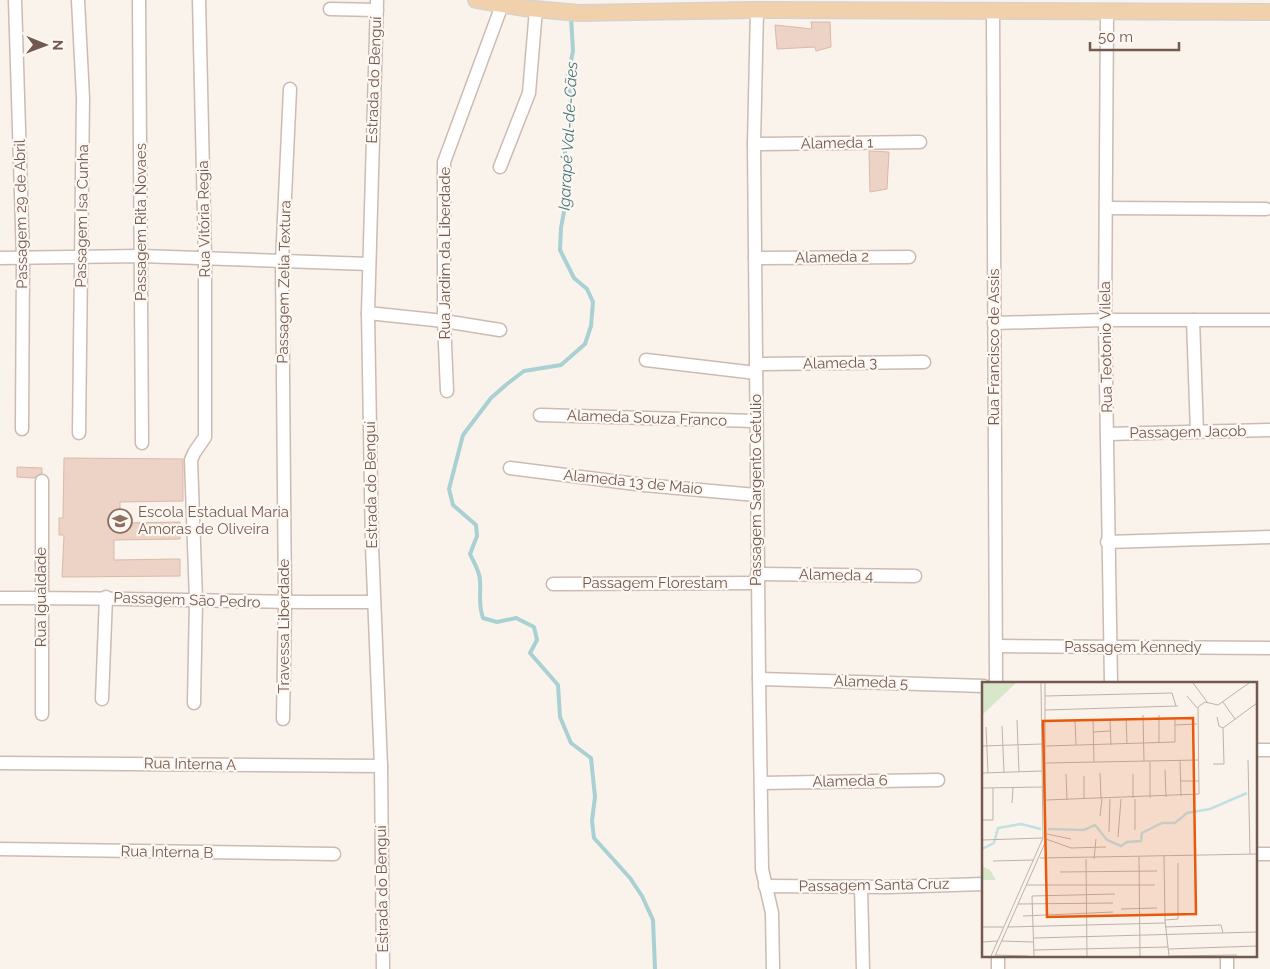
<svg xmlns="http://www.w3.org/2000/svg" width="1270" height="969" font-family="Raleway,sans-serif">
	<style>
		.lines { fill: none; stroke-linecap: round; stroke-linejoin: round }
		.stream { stroke: #a9d0d3; stroke-width: 4 }
		.building { fill: #edd2c6; stroke: #ddb8a8 }
		.minor-casing { stroke: #ccbbb2; stroke-width: 15 }
		.major-casing { stroke: #d8d1ce; stroke-width: 18 }
		.minor { stroke: #fff; stroke-width: 12 }
		.major { stroke: #f1d1ac; stroke-width: 15 }
		.labels { text-anchor: middle; dominant-baseline: central; stroke-width: 4.5; stroke-linejoin: round; paint-order: stroke }
		.street-label { font-size: 15px; fill: #735a51; stroke: #fdf7f1 }
		.education-label { font-size: 15px; fill: #785e54; stroke: #fdf7f1; text-anchor: start }
		.water-label { font-size: 16px; font-style: italic; fill: #49787c; stroke: #fdf7f1 }
		.inset-river { fill: none; stroke: #c1e0e2; stroke-width: 2.5 }
		.inset-road { fill: none; stroke: #c0b1a8; stroke-width: 1 }
		.view { fill: #e8590c; fill-opacity: 0.15; stroke: #e8590c; stroke-width: 2.5 }
		.inset-edge { fill: none; stroke: #735a51; stroke-width: 2.5 }
	</style>
	<rect width="100%" height="100%" fill="#faf3eb"/>
	<g class="lines">
		<path class="stream" d="M571,17l2,34 -5,24 4,44 -7,33 2,43 -6,33 -1,22 14,28 13,11 6,13 -2,24 -6,18 -24,21 -37,6 -17,13 -16,14 -28,37 -14,54 4,16 23,20 1,11 -7,18c4,9 10,17 10,27 1,13 -2,24 3,37l14,4 19,-4 18,9 3,13 -7,13 28,32 2,32 11,26 20,15 4,39 -3,24 2,17 36,40 12,18 11,24 2,49"/>
	</g>
	<g class="building">
		<polygon points="811,22 830,22 831,47 816,51 815,47 777,49 775,25 812,29"/>
		<polygon points="869,151 889,152 887,189 870,192"/>
		<polygon points="64,458 183,459 183,501 120,502 120,523 180,522 180,539 114,540 114,560 180,559 180,576 62,577 64,535 59,535 59,518 63,518"/>
		<polygon points="17,467 42,468 42,473 34,478 17,477"/>
	</g>
	<g class="lines">
		<g class="minor-casing">
			<g id="minor">
				<polyline points="15,0 23,258 22,429"/>
				<polyline points="78,0 83,98 79,433"/>
				<polyline points="139,0 142,443"/>
				<polyline points="377,0 368,313 372,546 381,766 383,969"/>
				<polyline points="330,9 377,10"/>
				<polyline points="757,10 754,144 759,679 762,869 772,913 773,969"/>
				<polyline points="993,12 996,683"/>
				<polyline points="1107,12 1105,320 1111,683"/>
				<polyline points="754,144 920,142"/>
				<polyline points="500,167 529,93 536,9"/>
				<polyline points="1106,208 1266,209"/>
				<polyline points="0,258 141,256 369,264"/>
				<polyline points="755,258 909,257"/>
				<polyline points="368,313 444,321 500,330"/>
				<polyline points="1193,320 1197,432"/>
				<polyline points="994,323 1105,320 1270,320"/>
				<polyline points="646,360 756,373"/>
				<polyline points="756,364 924,362"/>
				<polyline points="447,391 444,321 444,162 502,5"/>
				<polyline points="540,415 755,421"/>
				<polyline points="1107,434 1269,430"/>
				<polyline points="510,468 644,485 756,495"/>
				<polyline points="42,481 42,714"/>
				<polyline points="1107,542 1270,537"/>
				<polyline points="757,574 915,576"/>
				<polyline points="553,584 757,583"/>
				<path d="M0,598c125,-1 249,5 374,4"/>
				<polyline points="996,646 1270,648"/>
				<polyline points="759,679 984,686"/>
				<polyline points="102,699 106,597"/>
				<polyline points="194,703 196,600 191,460 194,453 205,437 205,258 199,0"/>
				<polyline points="283,719 285,603 282,262 290,89"/>
				<polyline points="1256,750 1270,750"/>
				<polyline points="0,763 381,766"/>
				<polyline points="762,783 938,780"/>
				<polyline points="0,849 334,854"/>
				<polyline points="1256,854 1270,854"/>
				<polyline points="765,886 888,887 984,884"/>
				<polyline points="861,887 863,969"/>
				<polyline points="998,955 998,969"/>
				<polyline points="1227,955 1227,969"/>
			</g>
		</g>
		<g class="major-casing">
			<polyline id="major" points="476,0 523,8 579,13 752,10 1270,12"/>
		</g>
		<use href="#minor" class="minor"/>
		<use href="#major" class="major"/>
	</g>
	<defs>
		<g id="school-ring" transform="scale(1.25)"><circle r="9.5" fill="#fdf7f1" stroke="#8d6e63" stroke-width="1.5"/><path d="M0-5L7-2L0 1L-7-2ZM-4 1L0 2.5L4 1V4Q0 6-4 4Z" fill="#8d6e63"/></g>
	</defs>
	<g fill-rule="evenodd">
		<use href="#school-ring" x="120" y="521"/>
	</g>
	<g class="labels">
		<g class="street-label">
			<text transform="translate(374 80) rotate(-88)">Estrada do Benguí</text>
			<text transform="translate(837 143) rotate(-1)">Alameda 1</text>
			<text transform="translate(21 214) rotate(-91)">Passagem 29 de Abril</text>
			<text transform="translate(82 216) rotate(-89)">Passagem Isa Cunha</text>
			<text transform="translate(204 219) rotate(-91)">Rua Vitória Regia</text>
			<text transform="translate(141 222) rotate(-90)">Passagem Rita Novaes</text>
			<text transform="translate(445 253) rotate(-90)">Rua Jardim da Liberdade</text>
			<text transform="translate(832 257) rotate(-1)">Alameda 2</text>
			<text transform="translate(284 282) rotate(-89)">Passagem Zelia Textura</text>
			<text transform="translate(994 347) rotate(-90)">Rua Francisco de Assis</text>
			<text transform="translate(1106 347) rotate(-91)">Rua Teotonio Vilela</text>
			<text transform="translate(840 363) rotate(-1)">Alameda 3</text>
			<text transform="translate(647 418) rotate(2)">Alameda Souza Franco</text>
			<text transform="translate(1188 432) rotate(-1)">Passagem Jacob</text>
			<text transform="translate(633 482) rotate(6)">Alameda 13 de Maio</text>
			<text transform="translate(371 485) rotate(-91)">Estrada do Benguí</text>
			<text transform="translate(756 490) rotate(-90)">Passagem Sargento Getúlio</text>
			<text transform="translate(836 575) rotate(1)">Alameda 4</text>
			<text x="655" y="583">Passagem Florestam</text>
			<text transform="translate(41 597) rotate(-90)">Rua Igualdade</text>
			<text transform="translate(187 600) rotate(2)">Passagem São Pedro</text>
			<text transform="translate(284 626) rotate(-90)">Travessa Liberdade</text>
			<text x="1133" y="647">Passagem Kennedy</text>
			<text transform="translate(871 682) rotate(2)">Alameda 5</text>
			<text transform="translate(190 764) rotate(1)">Rua Interna A</text>
			<text transform="translate(850 781) rotate(-1)">Alameda 6</text>
			<text transform="translate(167 852) rotate(1)">Rua Interna B</text>
			<text transform="translate(874 885) rotate(-1)">Passagem Santa Cruz</text>
			<text transform="translate(382 889) rotate(-91)">Estrada do Benguí</text>
		</g>
		<g class="education-label">
			<text x="138" y="512">Escola Estadual Maria<tspan x="138" dy="17">Amoras de Oliveira</tspan></text>
		</g>
		<g class="water-label">
			<text transform="translate(568 136) rotate(-87)">Igarapé Val-de-Cães</text>
		</g>
	</g>
	<g transform="translate(982 682)">
		<rect width="275" height="275" fill="#faf3eb"/>
		<path d="M0,1h34l-34,32zM0,184l8,4 6,10h-14z" fill="#d8e7ca"/>
		<path class="inset-river" d="M66,147l36,1 11,-5 12,15 14,6 6,-4 14,-1 1,-8 20,-10h13l12,-10 23,-4 37,-16M0,167l12,-6 4,-15 23,-4 20,5"/>
		<path class="inset-road" d="M211,1l15,20M63,14l127,-3 4,13M205,14l10,12M241,20l12,17M63,28l133,-4M161,33l1,46M177,33v28M144,36l1,26M111,37l1,43M35,38l2,52M128,38l1,25M93,39l1,24M193,43l22,-1M20,44l2,46M4,45l2,46M241,46l34,-25M111,50l17,-1M0,64l60,-2M64,64l129,-4v-24M198,78l1,36M266,78l2,94M64,81l152,-3M231,82h11l-1,-36 -4,-2 -2,-9M183,88l1,27M0,91l60,-2M118,91l1,26M84,92l1,26M151,92v24M102,94v23M199,99h18M0,106l61,-1M168,116v-36M153,117v31M64,118l153,-6 -1,-87 7,-5 13,3 31,-22M30,121l1,-15M118,134l2,-17M0,138h11v-32M127,150l1,-33M65,152l24,5M136,155l3,-38M64,157l25,9 35,-1M0,158l61,-2M182,174l1,64 4,36M157,175l1,99M58,176l217,-4M104,177l1,97M112,177l2,-20M11,179l41,-1M78,190l97,-1M44,203h129M36,222l95,-1M139,227l36,-1M41,234l90,-4M183,238l13,-1v-56M0,245h21M26,245l157,-4M183,245l56,-2 2,8M52,256l223,-6M20,259l31,1M0,260l16,-1M187,267l88,-3M52,268l134,-3M14,273l32,1M9,274l52,-118 -2,-155M13,274l50,-113v-160M52,274l-2,-60 83,-2M188,274l67,-1"/>
		<path class="view" d="M211,36l3,196 -149,3 -4,-196z"/>
		<rect width="275" height="275" class="inset-edge"/>
	</g>
	<g transform="translate(45 45) rotate(91)" stroke="#fdf7f1" stroke-width="4" paint-order="stroke">
	<path d="M0-4L9 19L0 12L-9 19Z" fill="#735a51"/>
	<text y="-8" font-size="14" font-weight="bold" text-anchor="middle" fill="#735a51">N</text>
	</g>
	<path d="M1090 42v8h89v-8" fill="none" stroke="#735a51" stroke-width="2.5"/>
	<text x="1098" y="42" font-size="15" fill="#735a51" stroke="#fdf7f1" stroke-width="4" paint-order="stroke">50 m</text>
</svg>
